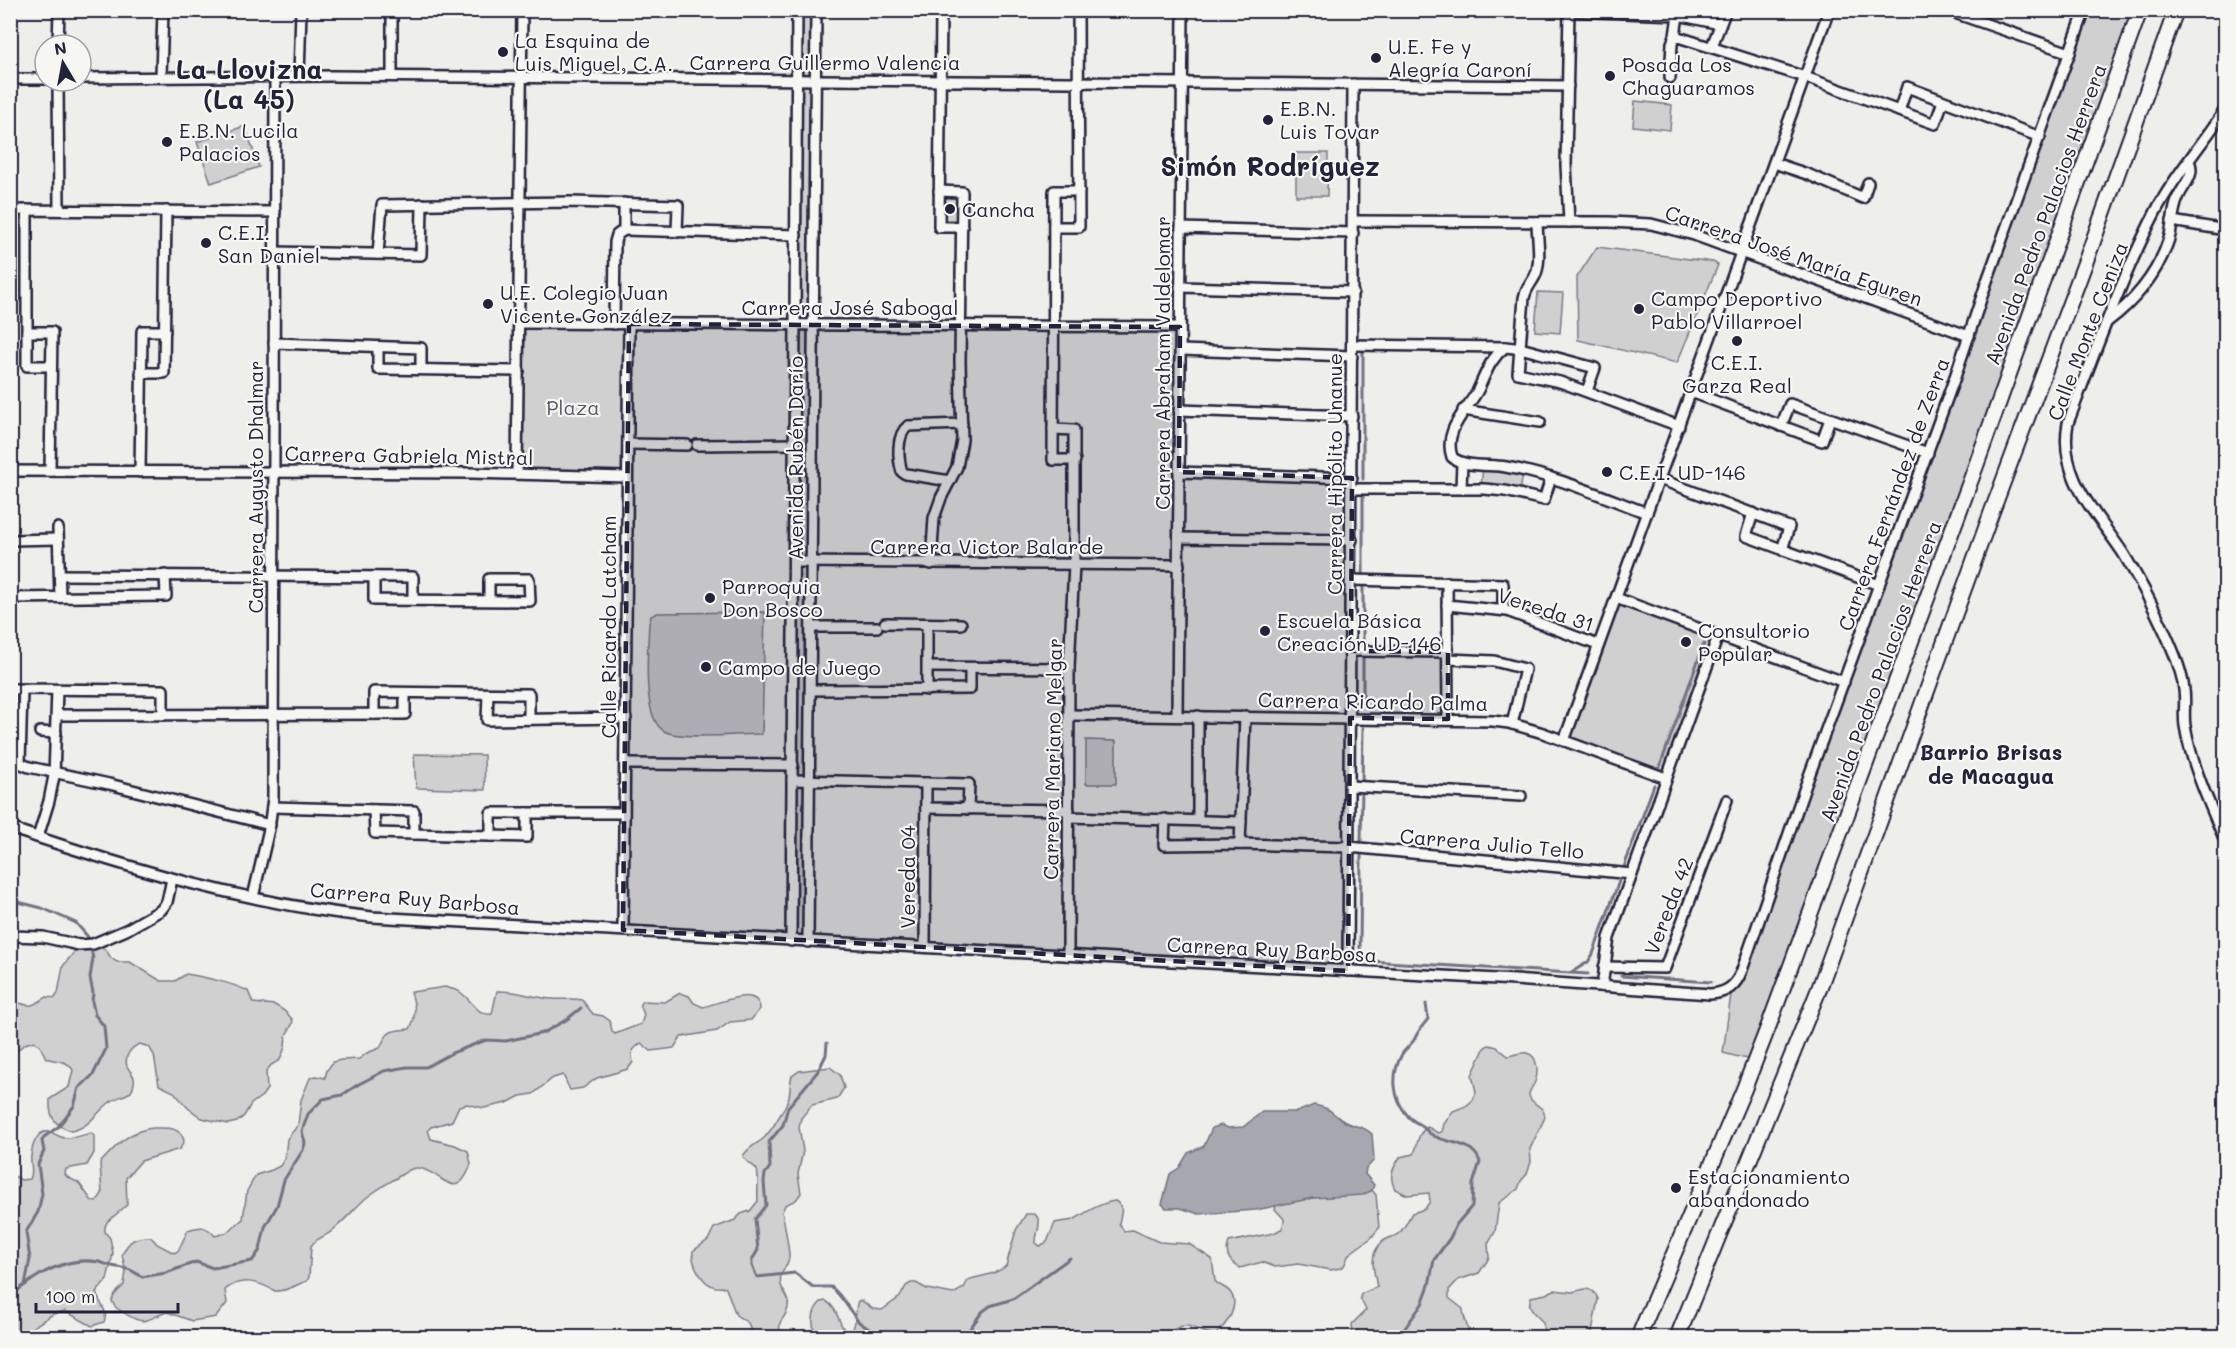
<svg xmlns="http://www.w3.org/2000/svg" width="2236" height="1348" font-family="Mali,sans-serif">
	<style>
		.green { fill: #d0d0d1; stroke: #797986; stroke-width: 1.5 }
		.water { fill: #a7a7af; stroke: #727281; stroke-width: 1.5 }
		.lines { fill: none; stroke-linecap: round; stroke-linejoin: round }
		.stream { stroke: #727281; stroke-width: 3 }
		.minor-casing { stroke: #22223b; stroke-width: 14 }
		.secondary-casing { stroke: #22223b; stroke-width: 18 }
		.minor { stroke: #f6f6f2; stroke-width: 9 }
		.secondary { stroke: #f6f6f2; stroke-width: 14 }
		.marked { fill: #22223b; fill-opacity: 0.2; stroke: #22223b; stroke-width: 4.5; stroke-dasharray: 12 8; stroke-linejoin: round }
		.poi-dot { fill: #22223b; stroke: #f6f6f2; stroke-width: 2 }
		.labels { text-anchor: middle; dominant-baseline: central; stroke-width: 4.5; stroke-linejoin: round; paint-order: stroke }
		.poi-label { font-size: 20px; fill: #22223b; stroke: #f6f6f2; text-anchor: start }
		.street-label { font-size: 20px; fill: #22223b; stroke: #f6f6f2 }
		.park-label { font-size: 20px; fill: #565668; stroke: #f6f6f2 }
		.neighbourhood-label { font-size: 21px; font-weight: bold; fill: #22223b; stroke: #f6f6f2 }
		.district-label { font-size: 26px; font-weight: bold; fill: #22223b; stroke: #f6f6f2 }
	</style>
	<rect width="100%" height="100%" fill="#eeeeeb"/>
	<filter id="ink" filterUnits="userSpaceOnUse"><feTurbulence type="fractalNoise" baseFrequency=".0167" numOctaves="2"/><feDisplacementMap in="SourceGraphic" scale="12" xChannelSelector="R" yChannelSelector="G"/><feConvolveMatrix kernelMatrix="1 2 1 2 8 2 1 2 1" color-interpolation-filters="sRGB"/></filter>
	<g filter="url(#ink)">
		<g class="green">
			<polygon points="816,10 808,942 791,941 797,11"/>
			<polygon points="2085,11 2140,11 1755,1061 1723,1053 1732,987"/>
			<polygon points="1635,101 1672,105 1670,130 1633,126"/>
			<polygon points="245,126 259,167 211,183 197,142"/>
			<polygon points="1296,153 1328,153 1327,196 1296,196"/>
			<polygon points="940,198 961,198 960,220 940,220"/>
			<rect x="11" y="210" width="16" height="81"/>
			<polygon points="1597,247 1713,262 1718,265 1677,363 1578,340 1577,277"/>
			<polygon points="1538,292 1563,293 1560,333 1535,331"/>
			<polygon points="519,323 629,324 627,477 517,474"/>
			<polygon points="1483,467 1523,473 1520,492 1481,486"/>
			<polygon points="1616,598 1718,636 1666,778 1564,741"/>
			<path d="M765,612l-3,122c-21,0 -83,6 -98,-3 -23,-13 -16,-84 -15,-108l2,-7 6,-3z"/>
			<polygon points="1086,740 1116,741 1116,784 1086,784"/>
			<polygon points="414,754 484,755 485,790 416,788"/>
			<path d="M96,946l10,4 5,8 6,4h13l31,19h14l11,-7c22,4 43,8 62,17l5,12 22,2 11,7 6,7 1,4 -7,12 -1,12 -5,13 -9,5 -5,7 1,17 -5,7 -11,8 -7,12 -7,6 -9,2 -26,-6 -14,-10 -14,-16 -15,-7 -5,-30 -5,-8 -9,-3c-9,3 -16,12 -13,22 2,5 6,7 7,12 1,6 -1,10 -3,14 -7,4 -16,6 -22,11 -14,11 -19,24 -38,28 -17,-6 -22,-14 -21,-32l19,-12 4,-17c-6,-11 -17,-8 -27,-12l-6,-12 -6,-5 -9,3 -14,11v-55c20,7 18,8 36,-3l8,1 3,-5 5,-27 12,-15z"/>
			<path d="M445,987c5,2 11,2 15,5 12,8 17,24 32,22l5,-23c20,-1 36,7 56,8 10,1 19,-1 29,1l11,14 10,2 7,5 2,10 3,3 26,-10 3,-9 -4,-11 2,-3 23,1 15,-9 9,3 5,7 9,4c14,-3 55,-23 57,2l-9,11 -21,2 -13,9 -36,6 -7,11 -23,3 -10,-8c-8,6 -11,9 -8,19l-5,7 -31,9 -14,10 -13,2 -7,-15 -10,3 -20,16 -13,2 -13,7 -23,5 -17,-4 -8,2 -7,15 -21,6 -3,3 3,9 24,6 13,6 3,13c-15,43 -30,6 -53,4 -7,-1 -12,4 -17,7 -11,7 -24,14 -35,23 -11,10 -21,22 -33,32 -7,7 -16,7 -22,16l-2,31 -2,4c-11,3 -19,11 -32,10 -16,-9 -34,-15 -50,-1l2,13 -11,14 -24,4 -25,-9c-19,6 -22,15 -41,2 -6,-4 -11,-5 -14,-13 2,-9 7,-10 12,-16l2,-14 -4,-16c6,-14 13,-19 29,-18l6,7 17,9 4,-2 10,-21c13,-4 18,-5 27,6l11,-3 17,-14 4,-28 9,-16 16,-5 8,-4 5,-8 2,-19 11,-14 3,-25 9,-22 6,-2 9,2 2,-8 6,-8 8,-2 18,-1 8,-6 13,-5c8,-19 11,-17 30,-19 7,-14 5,-24 1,-37z"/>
			<path d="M1489,1045l8,2 11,9c5,-1 14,-4 19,-3 12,3 11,21 8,29 -2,4 -6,9 -6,13 1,10 15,9 16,22l-15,32 1,13 -4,12 -6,7 -3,8 -19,14 -4,29 -7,12 1,13 -2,4 -8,12 -21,7 -9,10v8l14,11c0,10 7,18 5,28h-120l5,-5 -1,-8 14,-14 -6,-12 1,-4 16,-7c-3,-17 -9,-32 5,-45 5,-5 12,-4 17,-9 6,-5 9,-14 13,-20l13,-4 5,-8 -1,-8 -22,2 -12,-6c-7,-12 -2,-21 5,-32l14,-3c5,-12 2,-20 14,-27l10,6 4,-1 2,-8 9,-13 13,-5 7,-6 3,-8 -4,-17 13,-28z"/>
			<path d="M830,1067l10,8 4,13 -7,11 -25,6 -11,13 -2,9 4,24 -5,23 3,19 -5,7 -11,5 -3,7c1,3 8,42 7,46 -2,10 -11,15 -8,27 2,8 9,11 7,21 0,7 -5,11 -8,17 -1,4 0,10 0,14h-27l-5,-14 -12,-8 -10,-27c-3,-1 -6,-1 -10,-1 -13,-2 -25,-23 -23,-36l15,-11 6,-12 21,-8 6,-6 9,-3 8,-10c-1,-7 1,-26 -1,-31 -4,-6 -11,-7 -14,-14 6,-10 15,-12 22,-19 7,-7 19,-28 23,-37 3,-6 1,-17 4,-24l7,-5z"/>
			<path d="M153,1128c13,0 28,-2 31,13l-4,8 -39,12 -15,17 1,27 -20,17 -2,5v5l5,6 3,15 -6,27 -11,13c3,10 13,18 8,29l-12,4 -27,-15 -12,3 -35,23h-7v-163l10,6 9,-1c4,-7 0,-15 1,-23 1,-10 6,-27 18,-24 7,1 11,7 18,6 8,0 16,-3 24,-5l3,3v17l-7,12 -21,4 -1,5 2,3 12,6 13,18 4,1 6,-8 -2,-31c17,-18 28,-32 53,-35z"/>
			<path d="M1372,1190l4,5 3,33 -8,10 -22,16 -5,12 -4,2 -9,2 -33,-6 -23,3 -13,-5 -22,6c-11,-6 -16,-14 -11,-26l45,-9 9,-5 1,-9 -9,-10 1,-4 37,-7 55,-6z"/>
			<path d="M1115,1201c11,6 5,13 4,23l5,7 9,-1 26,12 30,2 23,15 3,22c4,5 11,6 15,11 11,14 -4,33 -14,42 -18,1 -26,-16 -44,-3v7h-353c-9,-11 -8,-27 2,-36l5,-1c13,8 11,21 20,31h5c7,-8 3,-22 7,-31h4l11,8 9,1 18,-13 6,-11 5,-3h5l11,6 26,5 11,-6 4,-8c12,-5 27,-4 38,-14l10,-36 10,-16h9c9,10 0,18 1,29l4,3 7,-4 8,-19c6,-2 14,-1 20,-4 12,-7 25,-16 40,-18z"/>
			<path d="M1585,1289c6,0 11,4 13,10l-7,38h-47l-1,-15c-7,-7 -17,-13 -12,-25l15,-3 8,-4 18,2z"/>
		</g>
		<path class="water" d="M1314,1105c20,4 16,8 31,17 11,6 16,2 27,12l2,26 -8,9 -1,5 9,11 -2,5 -9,5 -50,3 -57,12 -57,4 -19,-6h-14l-4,-4 8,-30 9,-6 9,-15 16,-7 8,-18 9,-3 7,3 15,-1 19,-15h35z"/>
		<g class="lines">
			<g class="stream">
				<polyline points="1363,479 1363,351"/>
				<polyline points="1363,495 1363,574"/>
				<polyline points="1363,587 1363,706"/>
				<polyline points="1659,769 1704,644"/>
				<polyline points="1361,844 1363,728"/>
				<polyline points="1361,856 1360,948 1364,959 1369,961 1588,974"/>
				<polyline points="1624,867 1654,785"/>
				<polyline points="10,900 42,908 76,923 88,937 93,958 90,978 93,993 92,1001 95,1015 104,1026 106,1049 93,1075 79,1088 74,1106 58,1127 44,1137 42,1141 44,1151 38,1164 42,1194 38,1212 26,1232 30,1259 25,1285 10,1296"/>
				<polyline points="1572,972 1588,962 1593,954 1619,881"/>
				<polyline points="1621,976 1711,982"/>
				<path d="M827,1043l-1,12 -8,16 -30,36 -5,18 -14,17 1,25 -5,7 -1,8 2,23 -11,14 3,31 -6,10v6l5,11 38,-4 18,14h18c13,10 18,24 28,35 7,6 15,8 20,16"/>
				<path d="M25,1285c21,-16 46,-28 74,-23 4,1 8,3 13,4 15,3 15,1 30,11l24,-4 30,-11 17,6 39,-7 8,-11 5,-23 12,-21 7,-26 19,-30 2,-7 -3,-12 6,-17 15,-15 19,-4 17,-11 25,-13 23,-4h19l26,-14 34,-13 20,1 37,-8 23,-13 15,-12"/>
				<polyline points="960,1338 966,1334 982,1312 990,1306 1013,1299 1070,1258"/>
				<path d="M1398,1338l24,-34 7,-19 5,-25 16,-22 6,-13 16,-19 1,-22 7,-22c-7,-21 -31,-18 -46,-26 -5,-2 -7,-6 -11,-9 -5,-4 -11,-6 -15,-11 -15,-16 -17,-41 -7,-60 3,-7 11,-11 14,-18 4,-8 7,-12 13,-19l-2,-15"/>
			</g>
			<g class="minor-casing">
				<g id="minor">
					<polyline points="941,10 939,227 962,227"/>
					<polyline points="1946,10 2070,53"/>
					<polyline points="1569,11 1678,15 1720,24"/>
					<polyline points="1675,36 1805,77 1935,124 1943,101"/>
					<polyline points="58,45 59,10"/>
					<polyline points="1712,46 1726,10"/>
					<polyline points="161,76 163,10"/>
					<polyline points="299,76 301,10"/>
					<polyline points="392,76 392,10"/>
					<polyline points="81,78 333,76 1568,86"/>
					<polyline points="1670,78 1672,43 1675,36 1678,15"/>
					<polyline points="10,79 45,79"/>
					<polyline points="58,81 59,210"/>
					<path d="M2226,108c-22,35 -51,66 -70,103 -35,68 -61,141 -88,212 -10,54 28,89 55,130 15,24 29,51 41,77 8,18 18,40 20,60 2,12 -1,24 1,36 7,41 25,79 41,117"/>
					<polyline points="1899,111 1907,87 2040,137"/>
					<polyline points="1774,163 1807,174 1863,198 1868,183"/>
					<polyline points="10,210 275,212"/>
					<polyline points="27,210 27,366 51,366"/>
					<polyline points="1353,221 1609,222 1651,224 1694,235 1969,336"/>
					<polyline points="2172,221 2226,230"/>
					<path d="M1537,222c0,15 5,39 -2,54 -4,8 -9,12 -11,22l-6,75 42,9 119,44"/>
					<polyline points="1569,222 1566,165 1569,10"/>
					<polyline points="1054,227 1079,227 1078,10"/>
					<polyline points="1181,228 1353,233"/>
					<polyline points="624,230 796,235"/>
					<polyline points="624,230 624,203"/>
					<polyline points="274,252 421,255 422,204"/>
					<polyline points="378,254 382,205 571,202 678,205 677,232"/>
					<polyline points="1180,287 1353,292"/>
					<path d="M2107,322c28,-21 51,-49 62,-83 4,-14 3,-28 9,-41 5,-13 18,-22 11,-37"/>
					<polyline points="519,323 1180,327"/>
					<polyline points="614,324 615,242 617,235 624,230"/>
					<polyline points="27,332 52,332 50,471"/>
					<polyline points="274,343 421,348 421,369"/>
					<polyline points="1352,345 1505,347 1524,349 1595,368 1587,391"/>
					<polyline points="378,347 378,369 519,371"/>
					<path d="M1505,347c-15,12 -19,26 -27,43 -12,22 -35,40 -26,67 12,11 38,7 54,10 48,8 95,29 141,46"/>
					<polyline points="1180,350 1352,356"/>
					<polyline points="141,373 164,373 166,211"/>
					<polyline points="1691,392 1822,441 1830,419"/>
					<polyline points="1179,410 1352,416"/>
					<polyline points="1463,410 1540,422"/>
					<polyline points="1781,426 1790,404 1928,453"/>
					<polyline points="1053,429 1074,430 1074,564 1069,668 1068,955"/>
					<polyline points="628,444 687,445"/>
					<polyline points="697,445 795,444"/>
					<polyline points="1075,460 1053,460 1054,191 1079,191"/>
					<polyline points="10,471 470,473 627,477"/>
					<polyline points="140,472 142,331 165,331"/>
					<polyline points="1179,472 1352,478"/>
					<polyline points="517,474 522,10"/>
					<polyline points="1659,479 1789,527 1782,550"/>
					<path d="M950,481l-44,-7 -4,-2c-4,-13 -6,-37 6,-46l54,-2"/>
					<polyline points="1461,488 1462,463"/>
					<polyline points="1352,489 1484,489 1505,491 1544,500 1551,478"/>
					<polyline points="1753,513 1746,536 1879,585"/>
					<polyline points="58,528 60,597"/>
					<polyline points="1179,538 1352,540"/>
					<polyline points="10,540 58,539"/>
					<polyline points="794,562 1179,565"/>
					<polyline points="931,564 934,518 941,498 957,467 962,440 960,362 962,192 939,191"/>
					<polyline points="60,575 413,577 413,600"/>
					<polyline points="374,577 374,600 530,601 529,579 489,579 489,601"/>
					<polyline points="1352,580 1503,584 1503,610"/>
					<polyline points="1447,582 1448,719"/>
					<polyline points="10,598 166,596 165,575"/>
					<polyline points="1616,598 1844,682"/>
					<polyline points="1447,605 1507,611 1598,645"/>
					<polyline points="885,623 961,624"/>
					<polyline points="812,627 877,627"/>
					<polyline points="1351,651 1448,652"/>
					<polyline points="1448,659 1494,661 1525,669 1512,724"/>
					<polyline points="928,667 1069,668"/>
					<polyline points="10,689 163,690 163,715"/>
					<polyline points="811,690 970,689 970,668"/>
					<polyline points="927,690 927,624"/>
					<polyline points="488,694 487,720 626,718"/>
					<polyline points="374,714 374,692 529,694 529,719"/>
					<polyline points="57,715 405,714 405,693"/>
					<polyline points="1069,715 1493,721 1509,723 1543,733 1666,778"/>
					<polyline points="1177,715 1183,10"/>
					<polyline points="1198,716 1198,820"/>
					<polyline points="40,732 56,733"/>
					<polyline points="1564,741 1829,10"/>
					<polyline points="10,759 29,767 109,784 270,825"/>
					<polyline points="20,763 22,690"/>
					<polyline points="625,764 793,765"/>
					<polyline points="792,780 969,784 968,809"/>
					<polyline points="1350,786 1521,796"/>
					<polyline points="272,807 414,811 414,834"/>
					<polyline points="926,808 1069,810"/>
					<polyline points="374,810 375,833 527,837 527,813"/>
					<polyline points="1069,817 1241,822"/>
					<polyline points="1165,819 1164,845 1240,844 1349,847 1632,874"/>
					<path d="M10,828c118,40 238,76 362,89l1143,63 195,14c17,-1 26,-8 32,-24l63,-183 150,-410 32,-96 98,-271"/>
					<polyline points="491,836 491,813 624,813"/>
					<polyline points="38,837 49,801 54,776 57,690"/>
					<polyline points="1240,844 1245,716"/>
					<polyline points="253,897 269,829 273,798 275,76"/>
					<polyline points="623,930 629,324"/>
					<polyline points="10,936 43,937 79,945 93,944 126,930 161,910 167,902 172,879"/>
					<polyline points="791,941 797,10"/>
					<polyline points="808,942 816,10"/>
					<polyline points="925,947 926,783"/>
					<polyline points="1604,967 1665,968 1727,800"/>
					<polyline points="1348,971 1353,84"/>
					<polyline points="1602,986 1609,938 1718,636"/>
				</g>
			</g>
			<g class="secondary-casing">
				<g id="secondary">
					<polyline points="1638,1338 1744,1089 1769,1025 1973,474 2140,10"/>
					<polyline points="1677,1338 1819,989 1991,514 2091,247 2176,10"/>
				</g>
			</g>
			<use href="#minor" class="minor"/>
			<use href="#secondary" class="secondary"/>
		</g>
	</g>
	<path class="marked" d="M629,324l551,3 -1,145 173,6 -1,173 97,1v67l-98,-1 -2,253 -725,-41z"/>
	<g class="poi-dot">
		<circle cx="503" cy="52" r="6"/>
		<circle cx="1376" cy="58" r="6"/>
		<circle cx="1610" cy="76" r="6"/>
		<circle cx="1268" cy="120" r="6"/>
		<circle cx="167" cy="142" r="6"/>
		<circle cx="950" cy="209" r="6"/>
		<circle cx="206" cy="243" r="6"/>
		<circle cx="488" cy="304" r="6"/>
		<circle cx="1639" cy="309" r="6"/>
		<circle cx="1737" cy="341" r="6"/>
		<circle cx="1607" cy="472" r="6"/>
		<circle cx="710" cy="598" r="6"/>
		<circle cx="1265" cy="631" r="6"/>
		<circle cx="1686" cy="642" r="6"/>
		<circle cx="706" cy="667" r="6"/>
		<circle cx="1676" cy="1188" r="6"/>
	</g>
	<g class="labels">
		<g class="poi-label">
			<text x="515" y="40">La Esquina de<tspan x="515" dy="23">Luis Miguel, C.A.</tspan></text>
			<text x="1388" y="46">U.E. Fe y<tspan x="1388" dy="23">Alegría Caroní</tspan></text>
			<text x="1622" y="64">Posada Los<tspan x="1622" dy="23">Chaguaramos</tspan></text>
			<text x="1280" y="108">E.B.N.<tspan x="1280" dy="23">Luis Tovar</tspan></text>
			<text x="179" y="130">E.B.N. Lucila<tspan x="179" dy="23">Palacios</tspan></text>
			<text x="962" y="209">Cancha</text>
			<text x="218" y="232">C.E.I.<tspan x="218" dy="23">San Daniel</tspan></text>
			<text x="500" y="292">U.E. Colegio Juan<tspan x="500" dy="23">Vicente González</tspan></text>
			<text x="1651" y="298">Campo Deportivo<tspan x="1651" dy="23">Pablo Villarroel</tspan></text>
			<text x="1737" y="362" text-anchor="middle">C.E.I.<tspan x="1737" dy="23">Garza Real</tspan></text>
			<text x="1619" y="472">C.E.I. UD-146</text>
			<text x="722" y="586">Parroquia<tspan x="722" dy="23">Don Bosco</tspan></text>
			<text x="1277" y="620">Escuela Básica<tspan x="1277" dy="23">Creación UD-146</tspan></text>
			<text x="1698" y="630">Consultorio<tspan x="1698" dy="23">Popular</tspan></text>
			<text x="718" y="667">Campo de Juego</text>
			<text x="1688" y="1176">Estacionamiento<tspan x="1688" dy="23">abandonado</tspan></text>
		</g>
		<g class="street-label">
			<text x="825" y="62">Carrera Guillermo Valencia</text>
			<text transform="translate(2045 214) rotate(-70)">Avenida Pedro Palacios Herrera</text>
			<text transform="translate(1794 255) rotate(19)">Carrera José María Eguren</text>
			<text x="850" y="307">Carrera José Sabogal</text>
			<text transform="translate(2087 331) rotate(-69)">Calle Monte Ceniza</text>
			<text transform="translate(1162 363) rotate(-90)">Carrera Abraham Valdelomar</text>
			<text transform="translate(409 455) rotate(1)">Carrera Gabriela Mistral</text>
			<text transform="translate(795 458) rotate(-90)">Avenida Rubén Darío</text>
			<text transform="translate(1334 474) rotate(-90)">Carrera Hipólito Unanue</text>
			<text transform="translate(255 487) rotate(-90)">Carrera Augusto Dhalmar</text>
			<text transform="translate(1893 494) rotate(-70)">Carrera Fernández de Zerra</text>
			<text x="987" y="546">Carrera Victor Balarde</text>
			<text transform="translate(1546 609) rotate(18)">Vereda 31</text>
			<text transform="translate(608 627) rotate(-90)">Calle Ricardo Latcham</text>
			<text transform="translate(1880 671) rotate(-70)">Avenida Pedro Palacios Herrera</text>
			<text transform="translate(1373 701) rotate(1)">Carrera Ricardo Palma</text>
			<text transform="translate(1052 759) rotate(-89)">Carrera Mariano Melgar</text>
			<text transform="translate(1492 843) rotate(5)">Carrera Julio Tello</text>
			<text transform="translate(907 877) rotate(-90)">Vereda 04</text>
			<text transform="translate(415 898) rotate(5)">Carrera Ruy Barbosa</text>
			<text transform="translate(1668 906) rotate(-69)">Vereda 42</text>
			<text transform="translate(1272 949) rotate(3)">Carrera Ruy Barbosa</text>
		</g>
		<g class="park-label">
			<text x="573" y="407">Plaza</text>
		</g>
		<g class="neighbourhood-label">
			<text x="1991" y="751">Barrio Brisas<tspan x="1991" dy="24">de Macagua</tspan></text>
		</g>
		<g class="district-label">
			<text x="249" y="69">La Llovizna<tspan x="249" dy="30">(La 45)</tspan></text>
			<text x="1270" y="166">Simón Rodríguez</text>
		</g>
	</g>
	<rect width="2236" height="1348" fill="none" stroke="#f6f6f2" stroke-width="36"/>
	<rect x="18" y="18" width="2200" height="1312" fill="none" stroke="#22223b" stroke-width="2" filter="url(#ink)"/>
	<g transform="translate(63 63) rotate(350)"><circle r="28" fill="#f6f6f2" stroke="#a1a1a9" stroke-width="1.5"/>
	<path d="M0-4.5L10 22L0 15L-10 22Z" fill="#22223b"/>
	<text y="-9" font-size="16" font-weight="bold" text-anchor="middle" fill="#22223b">N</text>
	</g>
	<path d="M36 1303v9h142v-9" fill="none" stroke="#22223b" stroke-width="3"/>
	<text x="45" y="1303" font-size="18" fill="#22223b" stroke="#f6f6f2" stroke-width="4.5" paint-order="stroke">100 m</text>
</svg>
